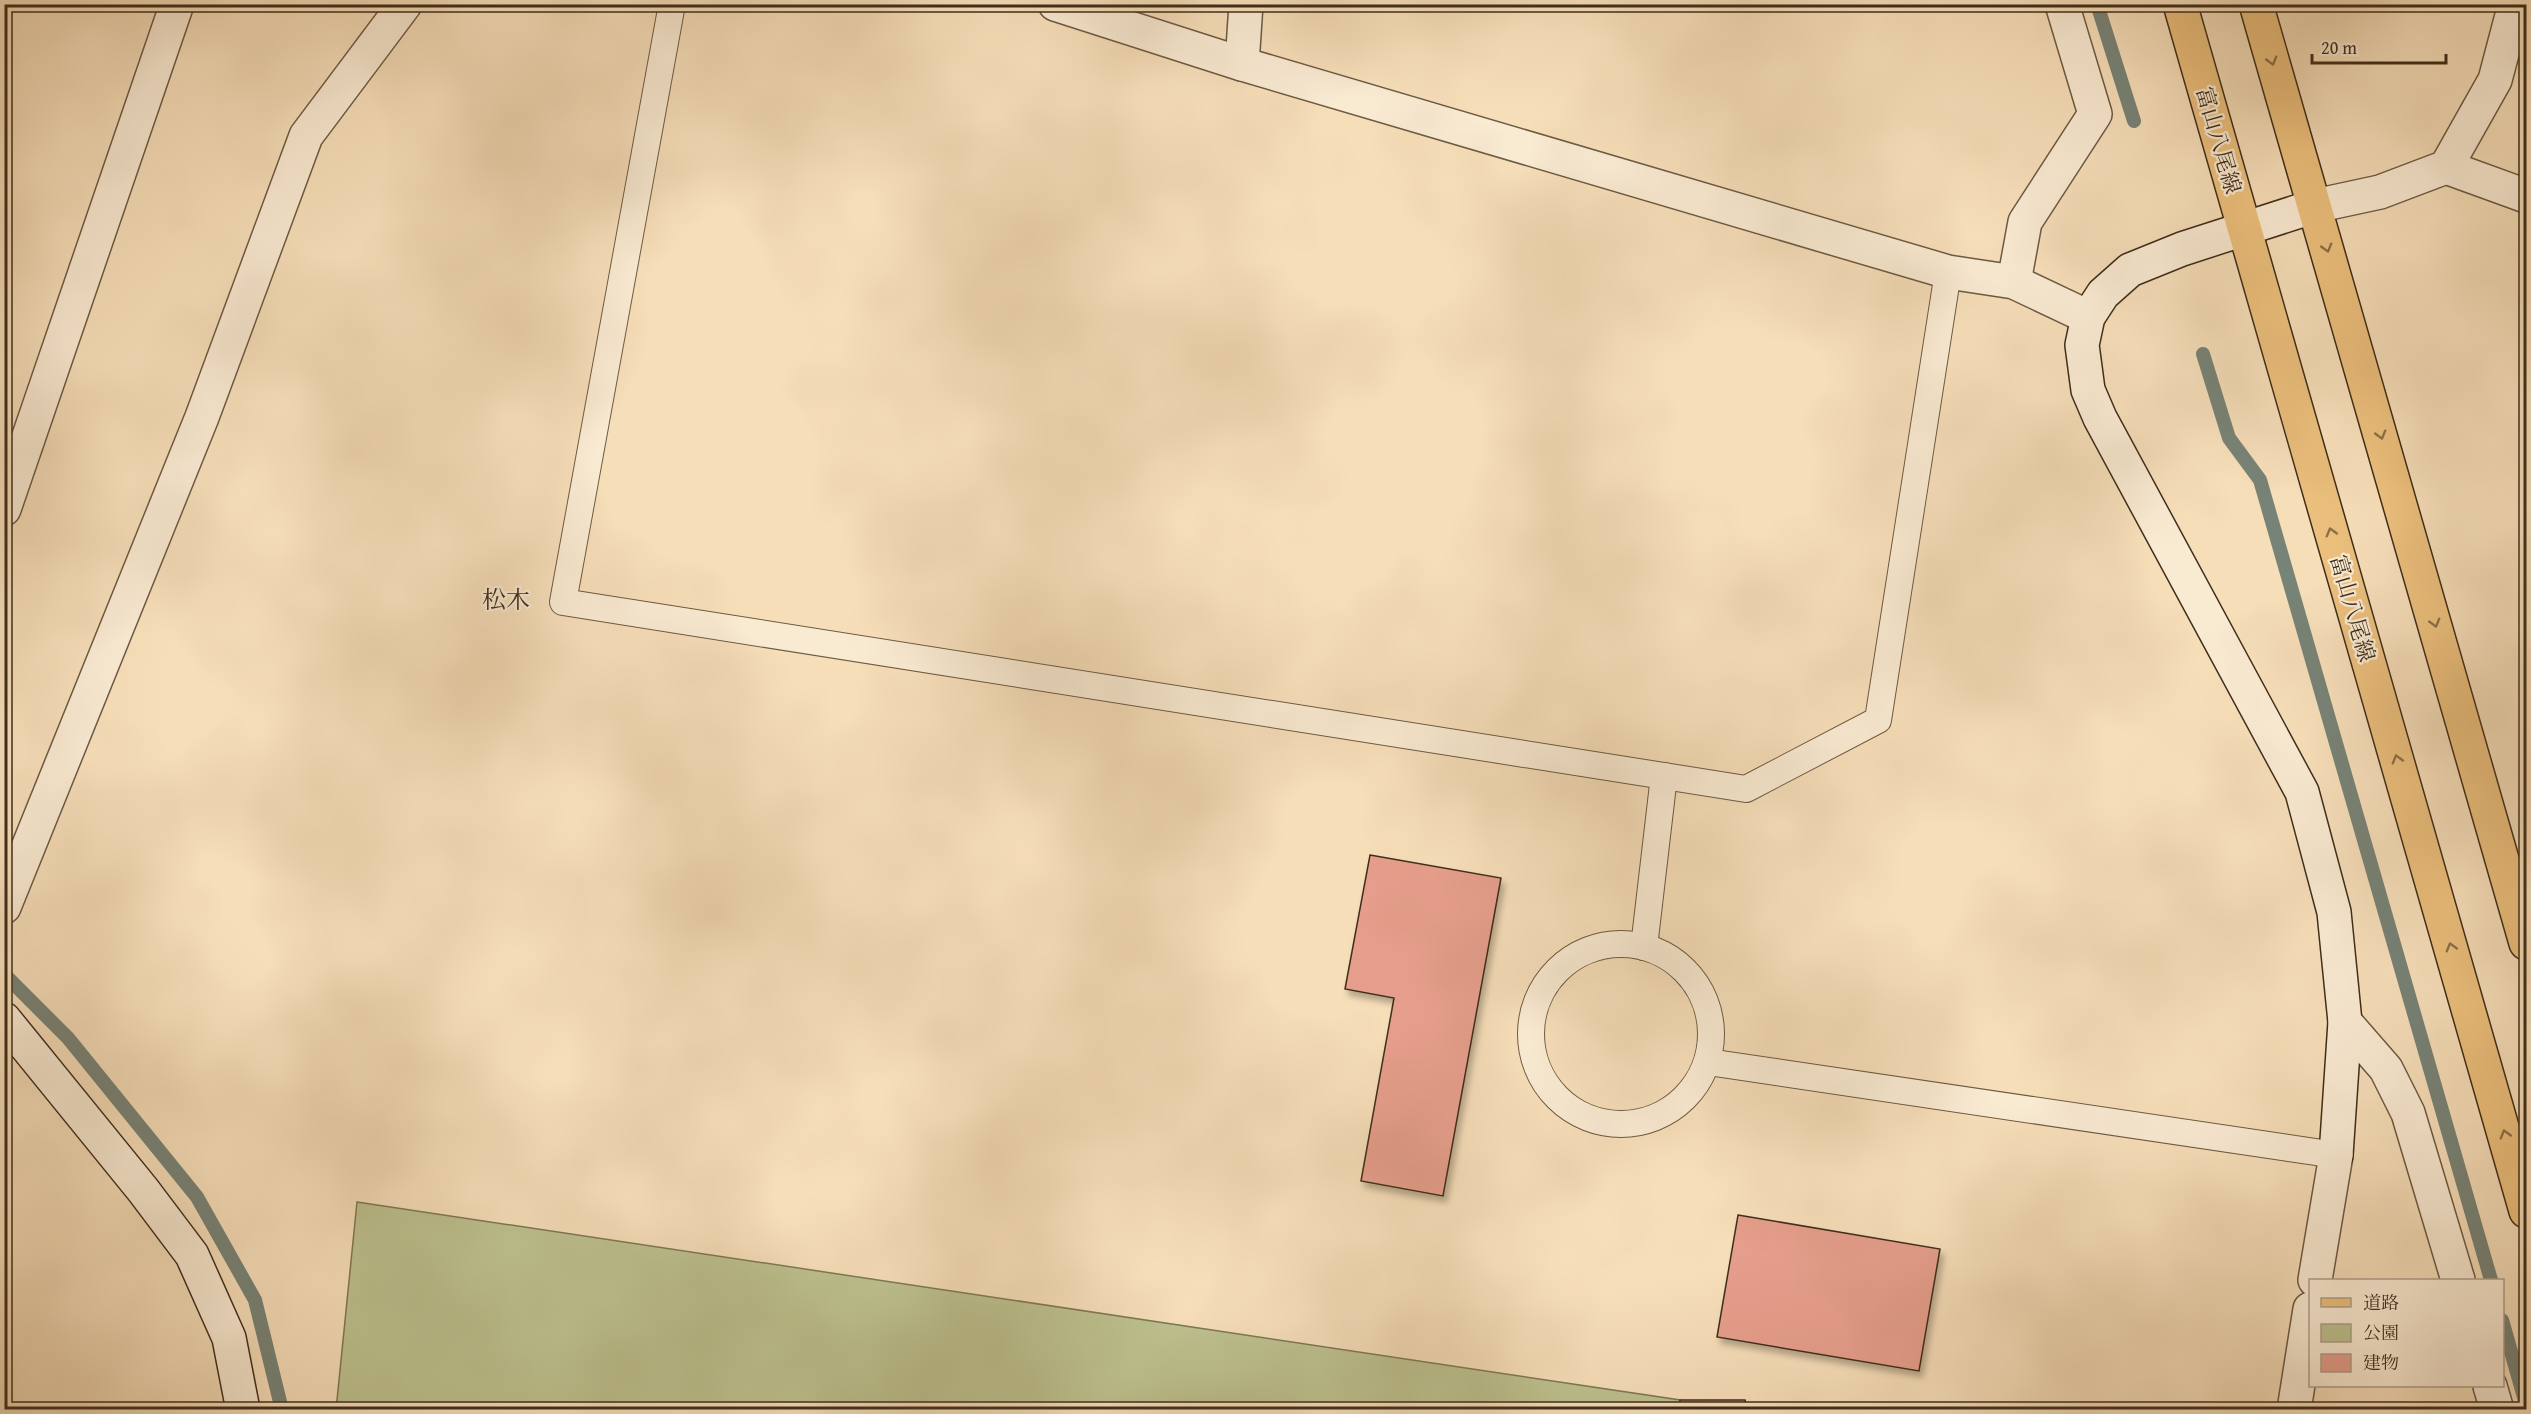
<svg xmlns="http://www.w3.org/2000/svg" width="2531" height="1414" font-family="'Gentium Book Plus','Noto Serif JP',serif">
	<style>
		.green { fill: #bdc18f; stroke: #7e7855; stroke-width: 1.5 }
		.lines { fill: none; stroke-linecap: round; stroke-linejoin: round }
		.stream { stroke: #778377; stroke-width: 14 }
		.building { fill: #e59e8b; stroke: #3f2e1b; stroke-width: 1.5; filter: url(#shadow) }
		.lane-casing { stroke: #6d5a42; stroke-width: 28 }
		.street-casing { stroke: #6d5a42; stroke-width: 36 }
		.secondary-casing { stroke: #3f2e1b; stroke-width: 36 }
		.primary-casing { stroke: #3f2e1b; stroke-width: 36 }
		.lane { stroke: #f9ead2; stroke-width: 26 }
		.street { stroke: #f9ead2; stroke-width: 33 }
		.secondary { stroke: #f9ead2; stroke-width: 33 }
		.primary { stroke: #ebbf7c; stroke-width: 33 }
		.oneway { stroke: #8c6f47 }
		.labels { text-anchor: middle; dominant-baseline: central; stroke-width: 4.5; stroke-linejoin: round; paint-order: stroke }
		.street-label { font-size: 22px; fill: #3f2e1b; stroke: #f9ead2 }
		.neighbourhood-label { font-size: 24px; fill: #3f2e1b; stroke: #f9ead2 }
	</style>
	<defs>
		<filter id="shadow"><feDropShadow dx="3.5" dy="6" stdDeviation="3" flood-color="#0004"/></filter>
	</defs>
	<rect width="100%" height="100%" fill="#f6deb9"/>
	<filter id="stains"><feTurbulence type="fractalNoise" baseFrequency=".00333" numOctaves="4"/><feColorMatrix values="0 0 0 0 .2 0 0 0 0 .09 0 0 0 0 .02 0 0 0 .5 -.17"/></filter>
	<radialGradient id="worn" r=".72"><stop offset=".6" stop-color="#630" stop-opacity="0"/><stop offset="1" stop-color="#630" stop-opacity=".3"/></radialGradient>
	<polygon class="green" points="357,1202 1680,1400 1679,1410 336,1410"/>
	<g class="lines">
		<g class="stream">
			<polyline points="2097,4 2134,121"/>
			<polyline points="2203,354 2229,438 2260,480 2491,1280"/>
			<polyline points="4,974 68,1038 197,1197 255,1300 282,1410"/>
			<polyline points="2502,1320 2526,1404"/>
		</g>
	</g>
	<g class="building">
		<polygon points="1370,855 1501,878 1443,1196 1361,1181 1394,998 1345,989"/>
		<polygon points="1738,1215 1940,1249 1919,1371 1717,1337"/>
		<polygon points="1680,1400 1745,1400 1748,1410 1679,1410"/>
	</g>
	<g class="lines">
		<g class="lane-casing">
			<g id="lane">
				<polyline points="672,4 563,602 1746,789 1878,720 1948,272"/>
				<circle cx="1621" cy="1034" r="90"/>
				<polyline points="1644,947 1664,776"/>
				<polyline points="1708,1062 2336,1155"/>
			</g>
		</g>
		<g class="street-casing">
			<g id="street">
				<polyline points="1055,4 1242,64 1948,272 2014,282 2088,317"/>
				<polyline points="1242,64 1246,4"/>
				<polyline points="2446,167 2526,196"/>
				<polyline points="2315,206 2380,192 2446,167 2495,80 2515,4"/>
				<polyline points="2014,282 2025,222 2095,114 2062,4"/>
				<polyline points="4,509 177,4"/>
				<polyline points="4,907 202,417 306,136 405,4"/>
				<polyline points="2345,1022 2386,1069 2408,1113 2458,1280"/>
				<polyline points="2315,1280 2336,1155"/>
				<polyline points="2490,1386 2497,1410"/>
				<polyline points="2294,1410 2310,1309"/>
			</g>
		</g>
		<g class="secondary-casing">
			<g id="secondary">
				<polyline points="2315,206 2182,249 2130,270 2103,294 2088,317 2082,345 2088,390 2100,418 2302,792 2334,912 2345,1022 2336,1155"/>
				<polyline points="4,1019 143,1190 192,1255 229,1338 243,1410"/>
			</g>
		</g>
		<g class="primary-casing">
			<g id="primary">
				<polyline points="2180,4 2526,1211"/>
				<polyline points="2256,4 2526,943"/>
			</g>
		</g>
		<use href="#lane" class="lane"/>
		<use href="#street" class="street"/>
		<use href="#secondary" class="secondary"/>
		<use href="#primary" class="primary"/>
	</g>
	<defs><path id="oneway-chevron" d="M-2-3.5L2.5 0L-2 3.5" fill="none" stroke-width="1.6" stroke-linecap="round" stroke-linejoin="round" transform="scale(1.5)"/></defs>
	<g class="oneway">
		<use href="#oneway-chevron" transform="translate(2272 61) rotate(74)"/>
		<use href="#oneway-chevron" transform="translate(2327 248) rotate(74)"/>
		<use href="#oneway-chevron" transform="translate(2381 435) rotate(74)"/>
		<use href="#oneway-chevron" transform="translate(2331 532) rotate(-106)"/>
		<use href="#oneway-chevron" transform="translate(2435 623) rotate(74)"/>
		<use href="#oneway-chevron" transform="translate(2397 759) rotate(-106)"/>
		<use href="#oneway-chevron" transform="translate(2451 947) rotate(-106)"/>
		<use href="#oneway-chevron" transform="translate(2505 1134) rotate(-106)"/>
	</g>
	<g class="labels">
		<g class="street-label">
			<text transform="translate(2219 140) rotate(74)">富山八尾線</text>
			<text transform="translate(2353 608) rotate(74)">富山八尾線</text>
		</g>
		<g class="neighbourhood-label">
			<text x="506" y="599">松木</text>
		</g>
	</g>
	<rect width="2531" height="1414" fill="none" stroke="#f6deb9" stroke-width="24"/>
	<rect x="6" y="6" width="2519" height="1402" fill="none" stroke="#3f2e1b" stroke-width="3"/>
	<rect x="12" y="12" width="2507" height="1390" fill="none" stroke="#3f2e1b" stroke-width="1.5"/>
	<rect x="2309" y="1279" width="195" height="108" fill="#f9ead2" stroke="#af9f89" stroke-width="1.5"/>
	<rect x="2321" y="1298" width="30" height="9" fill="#ebbf7c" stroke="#af9f89" stroke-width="1.5"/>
	<text x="2363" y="1309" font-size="18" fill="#3f2e1b">道路</text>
	<rect x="2321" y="1324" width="30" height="18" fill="#bdc18f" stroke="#af9f89" stroke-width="1.5"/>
	<text x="2363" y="1339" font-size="18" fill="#3f2e1b">公園</text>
	<rect x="2321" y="1354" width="30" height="18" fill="#e59e8b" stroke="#af9f89" stroke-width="1.5"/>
	<text x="2363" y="1369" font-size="18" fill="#3f2e1b">建物</text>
	<path d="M2312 54v9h134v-9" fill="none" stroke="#3f2e1b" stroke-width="3"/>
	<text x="2321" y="54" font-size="18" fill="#3f2e1b" stroke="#f9ead2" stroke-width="4.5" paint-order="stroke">20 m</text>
	<rect width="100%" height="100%" filter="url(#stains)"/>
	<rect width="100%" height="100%" fill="url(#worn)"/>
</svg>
